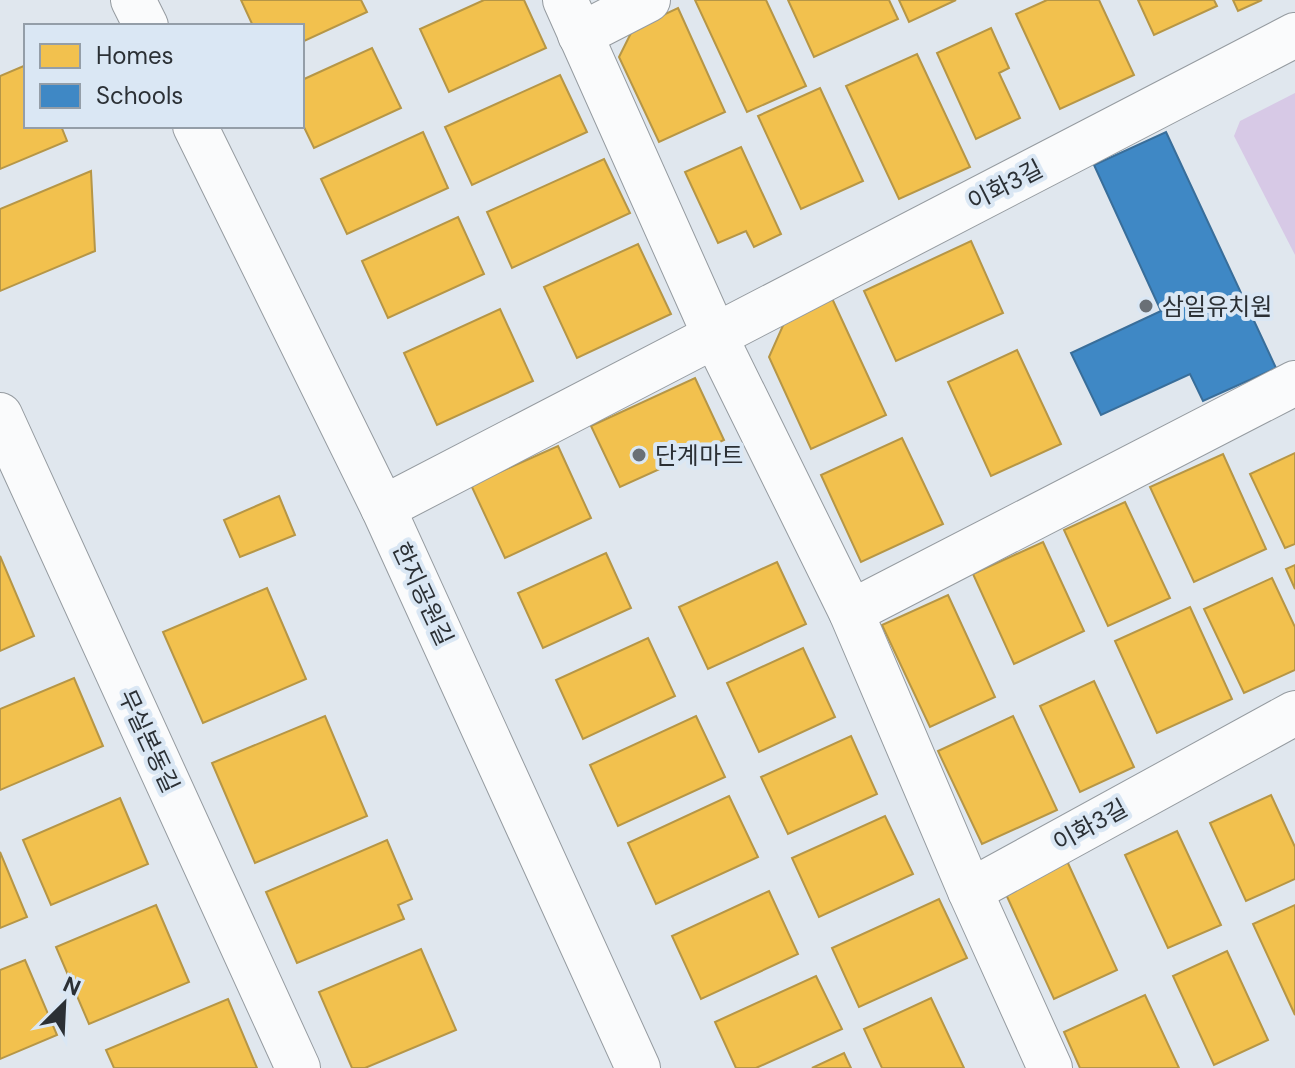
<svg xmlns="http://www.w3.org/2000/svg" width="1295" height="1068" font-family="'DM Sans','Noto Sans KR',sans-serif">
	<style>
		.green { fill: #d7c9e6 }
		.homes { fill: #f2c14e; stroke: #b69646; stroke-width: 2 }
		.schools { fill: #3f88c5; stroke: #396e9a; stroke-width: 2 }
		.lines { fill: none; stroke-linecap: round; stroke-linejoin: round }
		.minor-casing { stroke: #959ba0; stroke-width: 46 }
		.tertiary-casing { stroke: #959ba0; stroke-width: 46 }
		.minor { stroke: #fafbfc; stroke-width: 44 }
		.tertiary { stroke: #fafbfc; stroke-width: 44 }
		.poi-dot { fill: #6a7076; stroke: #dae7f4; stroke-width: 3 }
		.labels { text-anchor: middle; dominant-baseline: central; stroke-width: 8; stroke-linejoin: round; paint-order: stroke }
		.street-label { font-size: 24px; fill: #2b3035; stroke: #dae7f4 }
		.poi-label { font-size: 24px; fill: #2b3035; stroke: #dae7f4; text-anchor: start }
	</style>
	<rect width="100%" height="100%" fill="#e0e7ee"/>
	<polygon class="green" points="1295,93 1295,255 1234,136 1240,121"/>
	<g class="homes">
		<polygon points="241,0 361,0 367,12 302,42 302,26 253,26"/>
		<polygon points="484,0 524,0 546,48 449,92 420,29"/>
		<polygon points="695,0 766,0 806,86 747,112"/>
		<polygon points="788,0 889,0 898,19 814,57"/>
		<polygon points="899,0 956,0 909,22"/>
		<polygon points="1047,0 1099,0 1134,75 1060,109 1016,14"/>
		<polygon points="1138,0 1214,0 1217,6 1154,35"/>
		<polygon points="1233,0 1262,0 1238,11"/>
		<polygon points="678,8 725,112 659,142 619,57 633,29"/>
		<polygon points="991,28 1009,68 999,73 1020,118 976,139 937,53"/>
		<polygon points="372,48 401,108 314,148 302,123 302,80"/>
		<polygon points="917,54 970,167 899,199 846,86"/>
		<polygon points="26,65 26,126 61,126 67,141 0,169 0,76"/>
		<polygon points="560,75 587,132 472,185 445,127"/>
		<polygon points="820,88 863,181 801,209 758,116"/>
		<polygon points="423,132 448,188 347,234 321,179"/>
		<polygon points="741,147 781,234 754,247 746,231 718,243 685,172"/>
		<polygon points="604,159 630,213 512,268 487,212"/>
		<polygon points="91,171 95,251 0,291 0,209"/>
		<polygon points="458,217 484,274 388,318 362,261"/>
		<polygon points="971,241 1003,313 896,361 864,291"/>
		<polygon points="638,244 671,314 577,358 544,287"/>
		<polygon points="830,294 886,415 811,449 769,357 789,312"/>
		<polygon points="500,309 533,381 437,425 404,353"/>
		<polygon points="1017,350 1061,444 991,476 948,382"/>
		<polygon points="695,378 724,440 620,487 591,426"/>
		<polygon points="902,438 943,524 861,562 821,475"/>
		<polygon points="558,446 591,518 505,558 471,485"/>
		<polygon points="1295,453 1295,544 1285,548 1250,474"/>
		<polygon points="1223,454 1266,549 1194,582 1150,487"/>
		<polygon points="279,496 295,535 240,557 224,520"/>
		<polygon points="1125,502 1170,598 1108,626 1064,530"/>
		<polygon points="1043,542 1084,631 1014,664 973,574"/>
		<polygon points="606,553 631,608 543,648 518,593"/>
		<polygon points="0,556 34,636 0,651"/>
		<polygon points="777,562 806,624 708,669 679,607"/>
		<polygon points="1295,565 1295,589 1286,569"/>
		<polygon points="1272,578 1295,627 1295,670 1244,693 1204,609"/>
		<polygon points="267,588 306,679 203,723 163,632"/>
		<polygon points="948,595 995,697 930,727 882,625"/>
		<polygon points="1190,607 1232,699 1157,733 1115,641"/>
		<polygon points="648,638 675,696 583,739 556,680"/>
		<polygon points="803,648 835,717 759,752 727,683"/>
		<polygon points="74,678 103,746 0,790 0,709"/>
		<polygon points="1094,681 1134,767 1080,792 1040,706"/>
		<polygon points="325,716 367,816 255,863 212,763"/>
		<polygon points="696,716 725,777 618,826 590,765"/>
		<polygon points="1013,716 1057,810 982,844 938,751"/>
		<polygon points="851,736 877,794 788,834 761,777"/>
		<polygon points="1271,795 1295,847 1295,879 1246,901 1210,823"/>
		<polygon points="729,796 758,857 656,904 628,843"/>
		<polygon points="120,798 148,864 51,905 23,840"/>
		<polygon points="885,816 913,874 819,917 792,858"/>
		<polygon points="1177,831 1221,925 1168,948 1125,855"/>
		<polygon points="387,840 412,899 398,905 404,919 297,963 266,892"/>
		<polygon points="0,852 27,917 0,928"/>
		<polygon points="1067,861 1117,970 1054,999 1004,890"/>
		<polygon points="769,891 798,954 701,999 672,936"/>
		<polygon points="939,899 967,958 859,1007 832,948"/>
		<polygon points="156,905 189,982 89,1024 56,947"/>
		<polygon points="1295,905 1295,1015 1253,924"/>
		<polygon points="421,949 456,1030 365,1068 352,1068 319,992"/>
		<polygon points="1227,951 1268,1040 1214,1065 1173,976"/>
		<polygon points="25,960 57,1035 0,1059 0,970"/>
		<polygon points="816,976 842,1029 756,1068 736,1068 715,1022"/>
		<polygon points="1145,995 1179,1068 1080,1068 1064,1032"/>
		<polygon points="931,998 964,1068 882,1068 864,1029"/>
		<polygon points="228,999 257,1068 114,1068 106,1050"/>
		<polygon points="844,1053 851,1068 812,1068"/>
	</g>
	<polygon class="schools" points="1166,132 1276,368 1203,401 1190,374 1101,415 1071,353 1161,311 1094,165"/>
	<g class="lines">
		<g class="minor-casing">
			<g id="minor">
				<polyline points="565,0 715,336 851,612 970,891 1050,1068"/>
				<polyline points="580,35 648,0"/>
				<polyline points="0,415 298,1068"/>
				<polyline points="383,508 1295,35"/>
				<polyline points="851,612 1295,383"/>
				<polyline points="970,891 1295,713"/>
			</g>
		</g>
		<g class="tertiary-casing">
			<g id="tertiary">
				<polyline points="133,0 146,26"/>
				<polyline points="195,126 383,508 638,1068"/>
			</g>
		</g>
		<use href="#minor" class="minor"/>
		<use href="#tertiary" class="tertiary"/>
	</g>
	<g class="poi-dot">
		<circle cx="1146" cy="306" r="8"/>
		<circle cx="639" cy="455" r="8"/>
	</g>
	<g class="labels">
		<g class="street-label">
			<text transform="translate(1005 185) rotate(-27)">이화3길</text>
			<text transform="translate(423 594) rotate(65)">한지공원길</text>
			<text transform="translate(149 741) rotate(65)">무실본동길</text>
			<text transform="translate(1090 825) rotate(-29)">이화3길</text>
		</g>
		<g class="poi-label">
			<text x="1162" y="306">삼일유치원</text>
			<text x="655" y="455">단계마트</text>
		</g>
	</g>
	<rect x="24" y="24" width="280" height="104" fill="#dae7f4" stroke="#949ea8" stroke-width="2"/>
	<rect x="40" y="44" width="40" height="24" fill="#f2c14e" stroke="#949ea8" stroke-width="2"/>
	<text x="96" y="64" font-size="24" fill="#2b3035">Homes</text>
	<rect x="40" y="84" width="40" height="24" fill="#3f88c5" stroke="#949ea8" stroke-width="2"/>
	<text x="96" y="104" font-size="24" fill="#2b3035">Schools</text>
	<g transform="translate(64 1004) rotate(24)" stroke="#dae7f4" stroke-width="6" paint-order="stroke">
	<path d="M0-6L14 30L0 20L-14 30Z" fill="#2b3035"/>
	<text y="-12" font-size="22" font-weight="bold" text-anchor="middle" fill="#2b3035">N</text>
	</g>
</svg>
